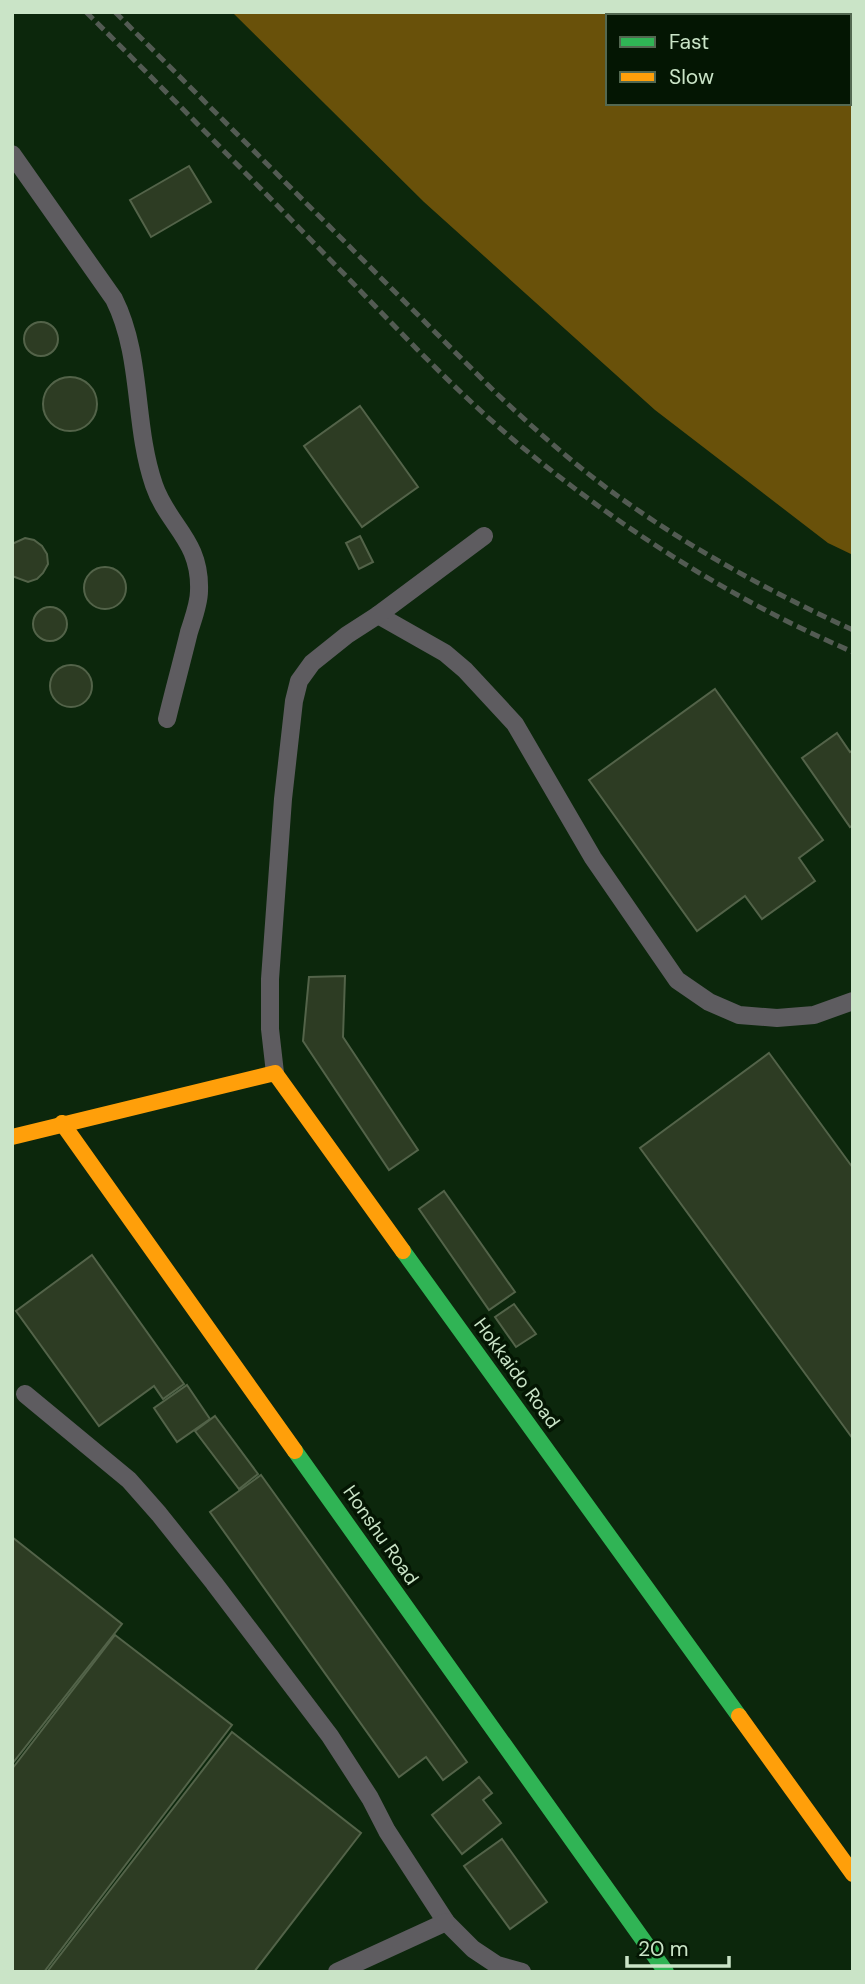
<svg xmlns="http://www.w3.org/2000/svg" width="865" height="1984" font-family="'DM Sans',sans-serif">
	<style>
		.forest { fill: #69510a; fill-rule: evenodd }
		.building { fill: #2d3c23; stroke: #536349; stroke-width: 2 }
		.lines { fill: none; stroke-linecap: round; stroke-linejoin: round }
		.lane { stroke: #5e5c60; stroke-width: 18 }
		.fast { stroke: #30b455; stroke-width: 16 }
		.slow { stroke: #ff9f0a; stroke-width: 16 }
		.rail { stroke: #535b53; stroke-width: 5; stroke-dasharray: 10 5; stroke-linecap: butt }
		.labels { text-anchor: middle; dominant-baseline: central; stroke-width: 7; stroke-linejoin: round; paint-order: stroke }
		.street-label { font-size: 19px; fill: #cae4c7; stroke: #041603 }
	</style>
	<rect width="100%" height="100%" fill="#0c270c"/>
	<path class="forest" d="M232,12h621v543l-25,-12 -173,-133 -231,-208zM608,16h241v87h-241z"/>
	<g class="building">
		<polygon points="189,166 211,202 151,237 130,200"/>
		<circle cx="41" cy="339" r="17"/>
		<circle cx="70" cy="404" r="27"/>
		<polygon points="360,406 418,487 362,527 304,446"/>
		<polygon points="360,536 373,562 359,569 346,543"/>
		<polygon points="25,538 34,540 42,546 47,554 48,564 43,573 37,579 28,582 12,576 12,544"/>
		<circle cx="105" cy="588" r="21"/>
		<circle cx="50" cy="624" r="17"/>
		<circle cx="71" cy="686" r="21"/>
		<polygon points="715,689 823,840 799,858 815,881 762,919 745,896 697,931 589,780"/>
		<polygon points="837,733 850,752 853,750 853,825 850,827 802,758"/>
		<polygon points="345,976 343,1037 418,1150 389,1170 303,1041 309,977"/>
		<polygon points="769,1053 853,1168 853,1439 640,1148"/>
		<polygon points="444,1191 515,1292 489,1310 419,1209"/>
		<polygon points="92,1255 184,1384 163,1399 154,1386 99,1426 16,1311"/>
		<polygon points="514,1304 536,1334 516,1347 495,1317"/>
		<polygon points="187,1385 210,1419 177,1442 154,1408"/>
		<polygon points="215,1416 258,1474 239,1489 195,1431"/>
		<polygon points="261,1475 467,1762 443,1780 426,1757 399,1777 210,1512"/>
		<polygon points="12,1537 122,1624 12,1764"/>
		<polygon points="115,1635 232,1725 44,1972 12,1972 12,1769"/>
		<polygon points="232,1732 361,1833 254,1972 47,1972"/>
		<polygon points="479,1777 492,1793 483,1800 501,1823 462,1854 432,1815"/>
		<polygon points="502,1839 547,1902 510,1929 464,1866"/>
	</g>
	<g class="lines">
		<g class="lane">
			<path d="M12,154l102,145c29,58 19,125 40,186 14,41 47,55 45,106 0,13 -6,28 -10,41 -7,29 -15,58 -22,87"/>
			<polyline points="378,615 445,653 465,670 515,724 593,858 677,980 709,1002 739,1015 777,1018 814,1015 853,1001"/>
			<polyline points="275,1073 270,1029 270,979 283,799 294,701 299,681 312,663 347,635 378,615 484,536"/>
			<polyline points="25,1394 129,1480 159,1514 214,1583 330,1736 370,1798 387,1831 446,1922 473,1949 497,1965 522,1972"/>
			<polyline points="337,1972 446,1922"/>
		</g>
		<g class="fast">
			<polyline points="403,1251 739,1716"/>
			<polyline points="295,1451 666,1972"/>
		</g>
		<g class="slow">
			<polyline points="62,1123 295,1451"/>
			<polyline points="12,1137 275,1073 403,1251"/>
			<polyline points="739,1716 853,1874"/>
		</g>
		<g class="rail">
			<path d="M86,12c88,87 174,176 260,264 60,62 120,126 187,180 98,79 204,146 320,196"/>
			<path d="M115,12l380,380c36,34 73,67 113,97 76,56 160,102 245,141"/>
		</g>
	</g>
	<g class="labels">
		<g class="street-label">
			<text transform="translate(517 1373) rotate(54)">Hokkaido Road</text>
			<text transform="translate(381 1535) rotate(55)">Honshu Road</text>
		</g>
	</g>
	<rect width="865" height="1984" fill="none" stroke="#cae4c7" stroke-width="28"/>
	<rect x="606" y="14" width="245" height="91" fill="#041603" stroke="#536851" stroke-width="2"/>
	<rect x="620" y="37" width="35" height="10" fill="#30b455" stroke="#536851" stroke-width="2"/>
	<text x="669" y="49" font-size="21" fill="#cae4c7">Fast</text>
	<rect x="620" y="72" width="35" height="10" fill="#ff9f0a" stroke="#536851" stroke-width="2"/>
	<text x="669" y="84" font-size="21" fill="#cae4c7">Slow</text>
	<path d="M627 1956v10h102v-10" fill="none" stroke="#cae4c7" stroke-width="3.5"/>
	<text x="638" y="1956" font-size="21" fill="#cae4c7" stroke="#041603" stroke-width="5" paint-order="stroke">20 m</text>
</svg>
